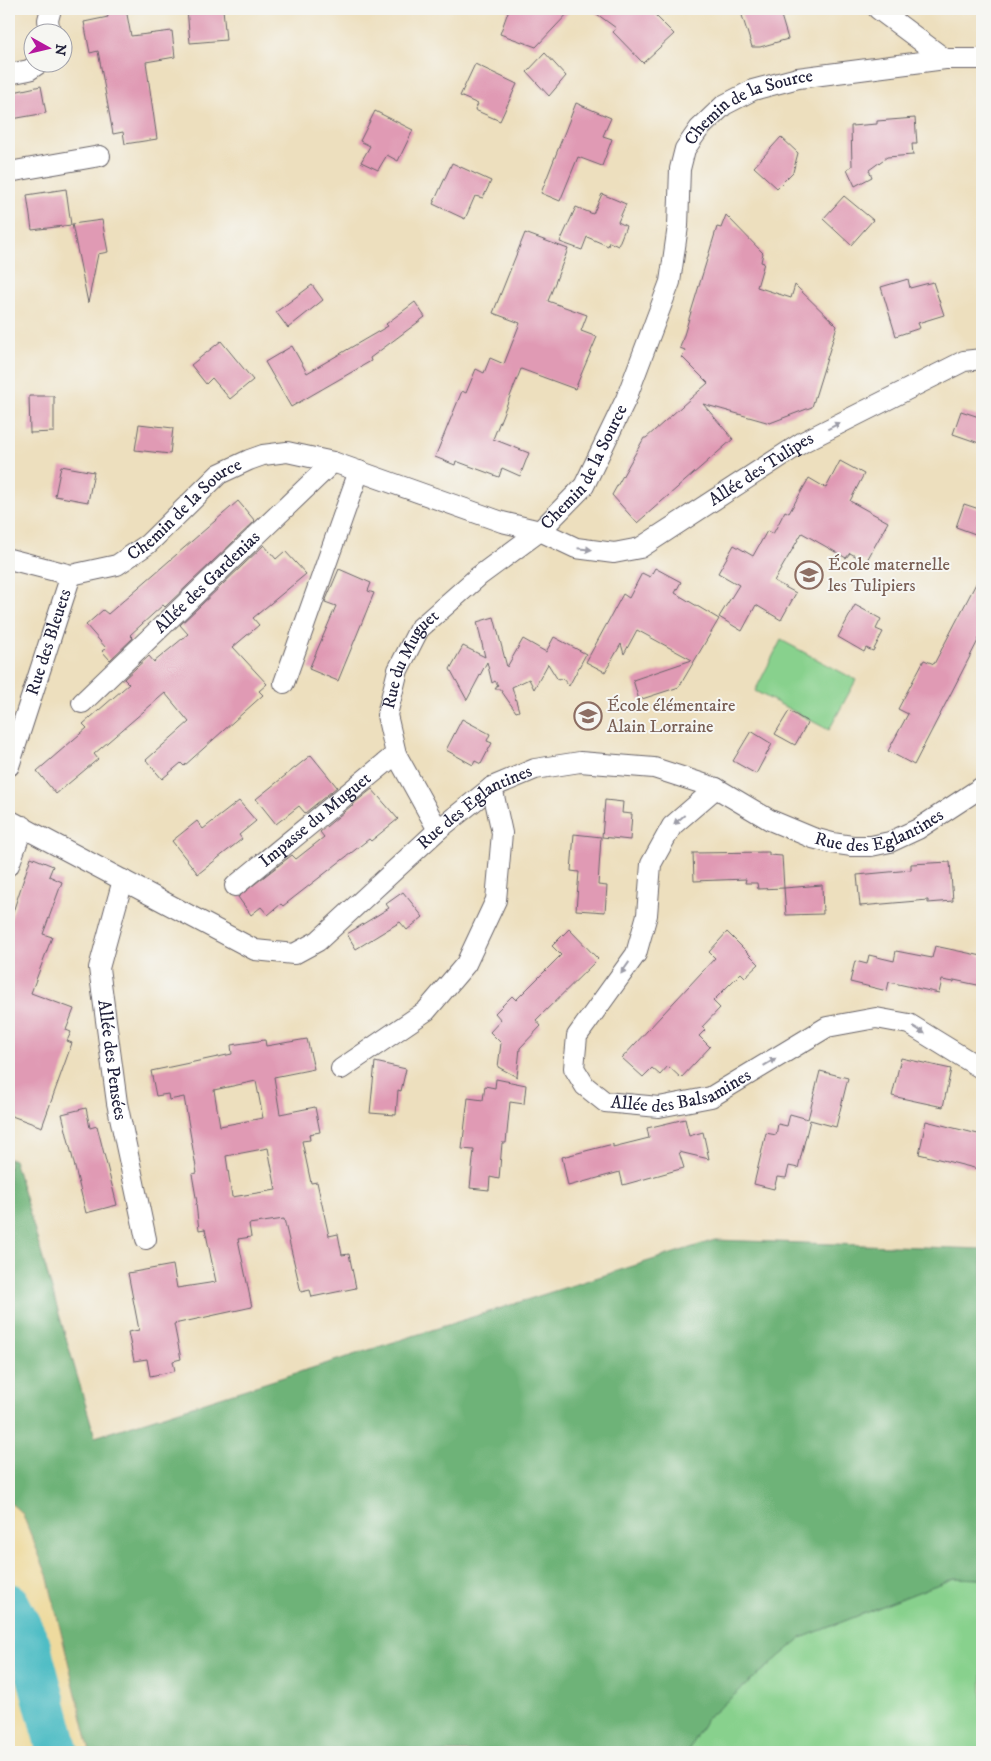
<svg xmlns="http://www.w3.org/2000/svg" width="991" height="1761" font-family="'IM FELL DW Pica',serif">
	<style>
		.green { fill: #88d18d; stroke: #557a64 }
		.forest { fill: #6eb378; stroke: #486a5a }
		.sand { fill: #eeda9e; stroke: #887e6c }
		.lines { fill: none; stroke-linecap: round; stroke-linejoin: round }
		.river { stroke: #4fbdc5; stroke-width: 42 }
		.building { fill: #e09ab4; fill-rule: evenodd }
		.minor-casing { stroke: #696469; stroke-width: 22 }
		.minor { stroke: #fff; stroke-width: 20 }
		.oneway { fill: #9c9ca7 }
		.labels { text-anchor: middle; dominant-baseline: central; stroke-width: 4; stroke-linejoin: round; paint-order: stroke }
		.street-label { font-size: 18px; fill: #22223b; stroke: #f6f6f2 }
		.education-label { font-size: 18px; fill: #785e54; stroke: #f6f6f2; text-anchor: start }
	</style>
	<rect width="100%" height="100%" fill="#f6f6f2"/>
	<filter id="ink" filterUnits="userSpaceOnUse"><feTurbulence type="fractalNoise" baseFrequency=".02" numOctaves="2"/><feDisplacementMap in="SourceGraphic" scale="10" xChannelSelector="R" yChannelSelector="G"/><feConvolveMatrix kernelMatrix="1 2 1 2 8 2 1 2 1" color-interpolation-filters="sRGB"/></filter>
	<filter id="wash" filterUnits="userSpaceOnUse"><feTurbulence type="fractalNoise" baseFrequency=".0096" numOctaves="4" result="noise"/><feDisplacementMap in="SourceGraphic" scale="20" xChannelSelector="R" yChannelSelector="G"/><feGaussianBlur stdDeviation="1.12" result="paint"/><feColorMatrix in="noise" values="0 0 0 0 0 0 0 0 0 0 0 0 0 0 0 0 0 1.4 0 .05"/><feComposite in="paint" operator="in"/></filter>
	<g filter="url(#wash)">
		<rect width="100%" height="100%" fill="#eddfbe"/>
		<g class="green">
			<polygon points="781,640 856,680 829,730 755,691"/>
			<polygon points="954,1578 982,1579 982,1752 687,1752 706,1719 801,1638"/>
		</g>
		<polygon class="forest" points="9,1158 14,1160 95,1437 715,1240 982,1249 982,1579 954,1578 801,1638 706,1719 687,1752 90,1752 47,1575 22,1513 9,1502"/>
		<polygon class="sand" points="9,1502 22,1513 47,1575 90,1752 12,1752 9,1741"/>
		<g class="lines">
			<polyline class="river" points="9,1604 29,1643 58,1752"/>
		</g>
		<g id="blocks">
			<g class="building">
				<polygon points="106,9 126,9 131,36 172,31 175,57 146,62 157,139 125,144 123,132 113,134 98,51 90,53 84,22 108,17"/>
				<polygon points="187,9 223,9 226,40 190,43"/>
				<polygon points="509,9 572,9 536,47 500,34"/>
				<polygon points="590,9 649,9 674,34 643,63 613,32 616,28"/>
				<polygon points="740,9 779,9 788,39 760,47 752,47"/>
				<polygon points="545,53 566,76 549,96 527,72"/>
				<polygon points="475,64 517,84 500,121 475,110 478,104 460,96"/>
				<polygon points="41,86 46,113 12,119 9,93"/>
				<polygon points="576,103 611,118 603,136 612,139 602,166 578,157 560,201 541,193"/>
				<polygon points="375,111 413,130 398,161 387,155 378,170 361,162 370,146 360,141"/>
				<polygon points="915,118 917,144 912,144 913,155 887,157 869,170 872,177 855,186 847,169 852,166 851,126 877,124 877,121"/>
				<polygon points="781,137 798,153 793,172 777,188 754,167"/>
				<polygon points="452,163 491,181 483,198 475,196 465,219 433,204"/>
				<polygon points="66,189 71,225 32,230 27,195"/>
				<polygon points="602,194 626,204 618,222 626,226 618,246 609,242 608,246 587,237 582,250 560,242 576,207 593,214"/>
				<polygon points="844,196 873,220 851,245 823,219"/>
				<polygon points="726,215 763,253 761,262 764,263 757,287 791,298 795,285 837,326 812,407 770,423 703,404 733,439 637,523 612,495 644,438 646,438 708,383 682,357 685,350 680,348 717,227 721,228"/>
				<polygon points="102,220 108,252 98,254 88,303 72,224"/>
				<polygon points="525,233 568,249 548,301 587,315 581,331 597,337 575,389 521,369 493,439 529,453 520,476 502,468 499,477 456,461 455,465 435,457 462,391 466,393 476,369 484,373 490,358 504,364 520,323 493,313"/>
				<polygon points="908,279 910,288 933,282 944,315 918,323 920,328 896,336 881,287"/>
				<polygon points="312,285 323,300 288,328 276,312"/>
				<polygon points="415,302 425,317 370,358 371,361 291,407 265,362 292,346 307,373 388,326 386,324"/>
				<polygon points="221,341 253,380 230,399 212,378 206,384 191,365"/>
				<polygon points="29,396 54,396 54,432 30,433"/>
				<polygon points="961,411 982,418 982,444 953,434"/>
				<polygon points="139,424 173,428 170,454 135,450"/>
				<polygon points="840,461 864,474 850,501 888,522 866,562 850,553 846,558 802,533 774,581 796,593 781,620 756,605 742,631 719,617 739,585 718,573 734,545 753,556 767,531 773,534 785,511 789,513 809,478 826,488"/>
				<polygon points="61,466 94,472 88,502 55,496"/>
				<polygon points="238,501 255,521 165,607 163,605 130,635 133,638 110,660 102,651 106,648 86,625 103,610 108,614"/>
				<polygon points="964,504 982,510 982,524 978,535 956,527"/>
				<polygon points="264,545 276,559 285,551 306,574 253,618 259,625 233,647 267,684 259,691 263,695 184,766 181,763 162,779 146,760 189,722 165,693 94,754 98,759 56,794 37,771 87,728 83,724 129,684 124,679 149,656 154,662 188,634 180,625"/>
				<polygon points="655,568 681,582 675,593 719,619 679,687 639,700 633,680 692,660 637,630 624,654 621,644 605,672 586,662 623,594 629,598 642,573 650,577"/>
				<polygon points="339,569 371,583 368,591 374,593 338,681 309,669 336,606 325,602"/>
				<polygon points="982,572 982,633 914,765 888,751 908,714 898,709 924,660 934,664"/>
				<polygon points="855,605 881,619 876,629 883,632 873,651 866,648 864,652 838,637"/>
				<polygon points="494,617 507,667 523,639 546,652 554,637 586,654 569,686 562,678 558,680 548,664 534,689 529,679 512,687 519,711 516,712 500,689 495,689 498,685 495,681 492,683 487,662 467,700 450,669 463,646 485,657 477,622"/>
				<polygon points="789,711 808,722 795,745 775,734"/>
				<polygon points="462,719 490,734 487,741 492,743 481,764 475,761 473,765 446,750"/>
				<polygon points="751,731 772,744 756,774 733,761"/>
				<polygon points="311,755 337,787 305,813 299,806 276,824 256,799"/>
				<polygon points="372,789 398,819 371,841 369,839 283,906 281,904 268,915 261,907 251,915 238,897 292,855 296,859 324,837 320,832 351,806 352,807 353,804"/>
				<polygon points="605,800 623,802 622,813 632,814 630,840 602,837"/>
				<polygon points="239,801 256,821 239,835 242,839 198,874 172,841 197,821 203,829"/>
				<polygon points="574,834 601,837 598,885 607,886 605,912 576,910 579,872 571,871"/>
				<polygon points="769,852 769,855 782,856 784,888 822,885 823,914 786,915 784,888 758,889 757,883 745,883 746,879 694,881 693,853"/>
				<polygon points="31,857 53,866 49,876 62,882 43,934 52,937 31,993 74,1009 66,1030 71,1032 67,1041 72,1043 42,1127 9,1115 9,924"/>
				<polygon points="950,862 953,901 928,903 928,900 860,906 857,875 911,870 911,864"/>
				<polygon points="403,892 423,917 407,930 400,922 356,949 347,934 389,908 386,904"/>
				<polygon points="569,929 598,959 536,1020 541,1026 520,1048 517,1077 498,1067 501,1043 490,1032 501,1020 495,1013 512,996 516,1000 561,955 552,946"/>
				<polygon points="727,932 759,964 745,977 741,973 713,1001 720,1008 702,1027 705,1030 699,1036 710,1047 681,1078 668,1066 660,1075 652,1068 643,1077 622,1058 715,958 709,952"/>
				<polygon points="935,946 982,956 982,986 954,980 954,982 942,980 939,993 889,982 887,991 850,982 855,961 867,964 869,955 894,961 896,951 932,958"/>
				<path d="M307,1039l7,30 -40,8 6,37 35,-7 5,25 -11,2 1,6 -8,1 9,42 6,-1 12,54 9,-2 4,21 7,-1 7,34 -44,9 -2,-7 -9,2 -17,-73 -35,5 2,13 -13,2 14,68 -78,17 7,35 -8,2 2,10 -25,5 -3,-17 -13,2 -6,-29 11,-2 -11,-57 45,-8 4,23 39,-6 -11,-53 -6,1 -3,-26 1,-1 -5,-29 5,-1 -13,-76 -15,3 -1,-6 -12,2 -5,-25 81,-17 -1,-9 34,-5 1,6zM256,1081l7,37 -43,8 -6,-36zM268,1148l8,42 -44,7 -6,-41z"/>
				<polygon points="901,1058 951,1069 943,1107 892,1096"/>
				<polygon points="375,1062 406,1069 401,1091 398,1090 396,1115 370,1113"/>
				<polygon points="820,1071 848,1078 836,1127 810,1120 798,1168 789,1166 786,1178 777,1177 774,1189 754,1184 766,1133 776,1135 778,1124 787,1126 790,1114 808,1119"/>
				<polygon points="496,1079 526,1085 524,1104 510,1102 506,1143 502,1143 499,1179 490,1177 489,1190 470,1188 474,1150 462,1149 468,1098 483,1100 485,1086 495,1088"/>
				<polygon points="86,1108 90,1128 97,1126 117,1205 86,1213 62,1114"/>
				<polygon points="685,1119 689,1136 703,1132 709,1159 679,1152 684,1168 623,1185 620,1172 568,1186 562,1157 613,1144 613,1147 649,1138 647,1128"/>
				<polygon points="926,1121 982,1135 982,1170 919,1154"/>
			</g>
		</g>
	</g>
	<g filter="url(#ink)">
		<use href="#blocks" fill-opacity="0" stroke="#696469" stroke-width="1"/>
		<g class="lines">
			<g class="minor-casing">
				<g id="minor">
					<polyline points="878,9 945,59"/>
					<polyline points="50,32 48,20 51,9"/>
					<polyline points="9,74 29,70 41,62"/>
					<polyline points="9,172 100,156"/>
					<path id="s1" d="M9,559l62,16 46,-10 31,-21 71,-70 30,-14 14,-5 24,-3 46,10 169,60 38,9 36,17 38,5 26,-5 163,-106 161,-81 18,-2"/>
					<polyline points="284,683 359,471"/>
					<path id="s2" d="M82,703l251,-241"/>
					<path id="s3" d="M9,766l62,-191"/>
					<path id="s4" d="M716,788l-44,38 -21,38 -4,51 -11,39 -59,82 -3,32 11,18 20,16 54,5 52,-10 116,-70 49,-9 33,6 73,45"/>
					<path id="s5" d="M9,820l246,130 39,4 24,-13 120,-111 54,-43 43,-18 45,-7 74,6 62,20 54,32 43,18 19,5 20,3h19l19,-4 28,-13 64,-42"/>
					<path id="s6" d="M438,830l-42,-76 -9,-39 11,-45 21,-41 60,-53 61,-45 44,-45 42,-87 44,-117 8,-56 2,-57 5,-20 14,-20 25,-24 29,-15 45,-12 147,-19h37"/>
					<polyline points="9,865 23,826"/>
					<path id="s7" d="M123,880l-24,88 18,135 29,136"/>
					<path id="s8" d="M235,886l161,-132"/>
					<polyline points="341,1069 426,1011 466,964 496,900 502,833 492,787"/>
				</g>
			</g>
			<use href="#minor" class="minor"/>
		</g>
		<defs><path id="oneway-solid" d="M-6-.8H1V-3.2L6.5 0L1 3.2V.8H-6Z" transform="scale(1.25)"/></defs>
		<g class="oneway">
			<use href="#oneway-solid" transform="translate(834 426) rotate(-27)"/>
			<use href="#oneway-solid" transform="translate(585 549) rotate(6)"/>
			<use href="#oneway-solid" transform="translate(679 820) rotate(139)"/>
			<use href="#oneway-solid" transform="translate(625 968) rotate(125)"/>
			<use href="#oneway-solid" transform="translate(919 1030) rotate(32)"/>
			<use href="#oneway-solid" transform="translate(770 1062) rotate(-31)"/>
		</g>
	</g>
	<defs>
		<g id="school-ring" transform="scale(1.4375)"><circle r="9.5" fill="#f6f6f2" stroke="#8d6e63" stroke-width="1.5"/><path d="M0-5L7-2L0 1L-7-2ZM-4 1L0 2.5L4 1V4Q0 6-4 4Z" fill="#8d6e63"/></g>
	</defs>
	<g fill-rule="evenodd">
		<use href="#school-ring" x="809" y="575"/>
		<use href="#school-ring" x="588" y="716"/>
	</g>
	<g class="labels">
		<g class="street-label">
			<text stroke="none"><textPath href="#s6" startOffset="874">Chemin de la Source</textPath></text>
			<text stroke="none"><textPath href="#s6" startOffset="454">Chemin de la Source</textPath></text>
			<text stroke="none"><textPath href="#s1" startOffset="835">Allée des Tulipes</textPath></text>
			<text stroke="none"><textPath href="#s1" startOffset="199">Chemin de la Source</textPath></text>
			<text stroke="none"><textPath href="#s2" startOffset="174">Allée des Gardenias</textPath></text>
			<text stroke="none"><textPath href="#s3" startOffset="130">Rue des Bleuets</textPath></text>
			<text stroke="none"><textPath href="#s6" startOffset="188">Rue du Muguet</textPath></text>
			<text stroke="none"><textPath href="#s5" startOffset="552">Rue des Eglantines</textPath></text>
			<text stroke="none"><textPath href="#s8" startOffset="104">Impasse du Muguet</textPath></text>
			<text stroke="none"><textPath href="#s5" startOffset="988">Rue des Eglantines</textPath></text>
			<text stroke="none"><textPath href="#s7" startOffset="184">Allée des Pensées</textPath></text>
			<text stroke="none"><textPath href="#s4" startOffset="452">Allée des Balsamines</textPath></text>
		</g>
		<g class="education-label">
			<text x="828" y="565">École maternelle<tspan x="828" dy="21">les Tulipiers</tspan></text>
			<text x="607" y="706">École élémentaire<tspan x="607" dy="21">Alain Lorraine</tspan></text>
		</g>
	</g>
	<rect width="991" height="1761" fill="none" stroke="#f6f6f2" stroke-width="30"/>
	<g transform="translate(48 48) rotate(98)"><circle r="24" fill="#f6f6f2" stroke="#a1a1a9"/>
	<path d="M0-4L9 19L0 12L-9 19Z" fill="#b5179e"/>
	<text y="-8" font-size="14" font-weight="bold" text-anchor="middle" fill="#22223b">N</text>
	</g>
</svg>
